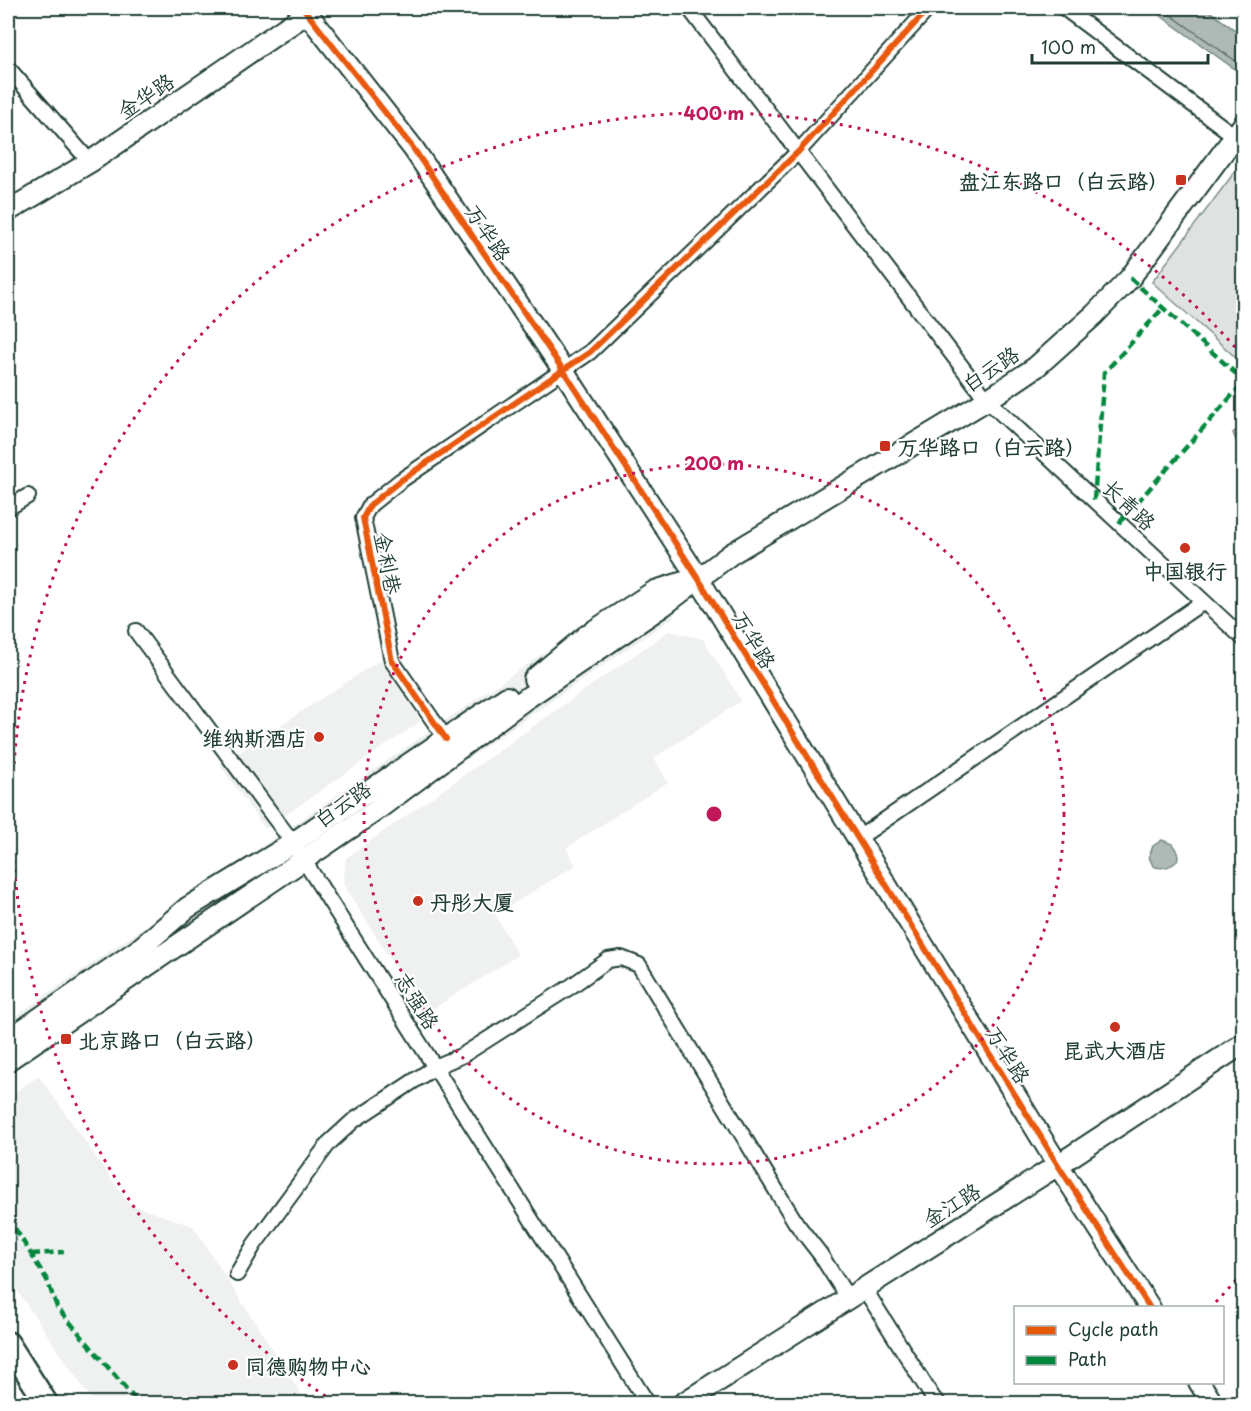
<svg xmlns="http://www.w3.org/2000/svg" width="1251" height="1411" font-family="'Playpen Sans','LXGW WenKai TC',sans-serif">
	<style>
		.built { fill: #eef1f0 }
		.green { fill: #dee3e2; stroke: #7e908b; stroke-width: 1.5 }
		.water { fill: #afbab7; stroke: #758883; stroke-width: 1.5 }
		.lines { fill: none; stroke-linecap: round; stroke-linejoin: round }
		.shore { stroke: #596f68; stroke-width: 1.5 }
		.street-casing { stroke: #1f3d34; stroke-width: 18 }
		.secondary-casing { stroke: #1f3d34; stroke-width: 24 }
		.primary-casing { stroke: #1f3d34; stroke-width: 26 }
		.street { stroke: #fff; stroke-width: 14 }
		.secondary { stroke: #fff; stroke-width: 20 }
		.primary { stroke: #fff; stroke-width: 21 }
		.quiet { stroke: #00873e; stroke-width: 4.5; stroke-dasharray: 9 4.5; stroke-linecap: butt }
		.cycleway-casing { stroke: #fff; stroke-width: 10 }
		.cycleway { stroke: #e8590c; stroke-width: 6 }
		.ring { fill: none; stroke: #c2185b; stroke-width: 3; stroke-dasharray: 3 6 }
		.poi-dot { fill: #c8321e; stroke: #fff; stroke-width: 2 }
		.labels { text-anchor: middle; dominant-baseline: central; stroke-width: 4.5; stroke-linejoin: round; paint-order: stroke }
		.street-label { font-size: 21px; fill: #1f3d34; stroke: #fff }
		.poi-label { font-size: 21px; font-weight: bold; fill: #1f3d34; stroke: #fff; text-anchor: start }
		.centre { fill: #c2185b; stroke: #fff; stroke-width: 3 }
		.ring-label { font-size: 18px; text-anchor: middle; font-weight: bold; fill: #c2185b; stroke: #fff; stroke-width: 4.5; stroke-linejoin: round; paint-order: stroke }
	</style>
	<rect width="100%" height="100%" fill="#fff"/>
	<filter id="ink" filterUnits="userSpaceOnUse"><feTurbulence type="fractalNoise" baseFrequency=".0167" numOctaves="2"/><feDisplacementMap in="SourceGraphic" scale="12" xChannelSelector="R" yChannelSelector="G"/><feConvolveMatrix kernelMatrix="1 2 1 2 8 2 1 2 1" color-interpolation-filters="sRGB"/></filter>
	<g filter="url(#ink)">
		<g class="built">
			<polygon points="650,580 675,616 8,1075 8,1021"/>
			<polygon points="669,631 703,639 741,701 654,758 668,782 566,848 576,865 495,915 518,955 425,1014 343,884 346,858"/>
			<polygon points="380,660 421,721 265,829 220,765"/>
			<polygon points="39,1076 129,1204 193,1226 307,1403 94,1403 8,1277 8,1097"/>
		</g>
		<polygon class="green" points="1243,167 1244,167 1243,364 1152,282 1237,169"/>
		<g class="water">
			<polygon points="1150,8 1205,8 1243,36 1243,75"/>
			<polygon points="1243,424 1243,451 1237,443 1233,433"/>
			<path d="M1162,840l10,4c2,3 7,9 6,13 -1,9 -16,13 -25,9l-4,-9 4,-11z"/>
		</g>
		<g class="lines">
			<polyline class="shore" points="1161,8 1244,67"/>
			<g class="street-casing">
				<g id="street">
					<polyline points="689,8 987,400 1244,639"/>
					<polyline points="1064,8 1244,143"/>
					<polyline points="8,68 90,162"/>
					<polyline points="8,508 28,496"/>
					<polyline points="136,631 293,843 648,1404"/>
					<polyline points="446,739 392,661 363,518 370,505 400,481 590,352 798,152 929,8"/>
					<polyline points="857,839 1203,602"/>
					<polyline points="237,1274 254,1245 329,1143 353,1121 435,1067 463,1055 570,987 608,960 621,958 639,965 796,1223 820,1254 848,1298"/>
					<polyline points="864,1288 933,1398 939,1404"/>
				</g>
			</g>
			<g class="secondary-casing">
				<g id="secondary">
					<polyline points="303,8 413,148 563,370 698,578 1058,1165 1150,1308"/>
					<polyline points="8,211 90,162 307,13"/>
					<polyline points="534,679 586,636 655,591 687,581"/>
					<polyline points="8,1040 138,950 187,908 293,843 507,697"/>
					<polyline points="8,1060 374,812 524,700 664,605 731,554 987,400 1036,367 1094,315 1130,278 1244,124"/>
					<polyline points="1199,1382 1213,1404"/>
					<polyline points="682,1404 1058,1165 1244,1043"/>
				</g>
			</g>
			<g class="primary-casing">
				<polyline id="primary" points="8,1343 47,1404"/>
			</g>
			<use href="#street" class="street"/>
			<use href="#secondary" class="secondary"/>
			<use href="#primary" class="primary"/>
			<g class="quiet">
				<polyline points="1130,278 1244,381"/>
				<polyline points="1094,500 1104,373 1163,308"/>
				<polyline points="1119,523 1244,382"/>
				<polyline points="8,1217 47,1280 57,1307 139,1404"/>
				<polyline points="31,1254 64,1252"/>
			</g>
			<g class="cycleway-casing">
				<g id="cycleway">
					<polyline points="303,8 413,148 563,370 698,578 1058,1165 1150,1308"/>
					<polyline points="446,739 392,661 363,518 370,505 400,481 590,352 798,152 929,8"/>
				</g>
			</g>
			<use href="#cycleway" class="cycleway"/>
		</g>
	</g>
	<g class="ring">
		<circle cx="714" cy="814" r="350"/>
		<path d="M1242 1273A700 700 0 0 1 1213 1305M333 1401A700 700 0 1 1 1242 355"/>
	</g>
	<g class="poi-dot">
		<rect x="1175" y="174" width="12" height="12" rx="3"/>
		<rect x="879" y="440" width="12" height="12" rx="3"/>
		<circle cx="1185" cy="548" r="6"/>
		<circle cx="319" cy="737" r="6"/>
		<circle cx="418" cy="901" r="6"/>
		<circle cx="1115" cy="1027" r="6"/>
		<rect x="60" y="1033" width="12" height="12" rx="3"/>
		<circle cx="233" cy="1365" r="6"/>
	</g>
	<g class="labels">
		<g class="street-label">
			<text transform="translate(145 95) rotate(-34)">金华路</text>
			<text transform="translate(489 232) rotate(56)">万华路</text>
			<text transform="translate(990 368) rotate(-34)">白云路</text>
			<text transform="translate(1130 504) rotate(43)">长青路</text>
			<text transform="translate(389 563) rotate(79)">金利巷</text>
			<text transform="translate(755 639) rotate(59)">万华路</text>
			<text transform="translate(342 803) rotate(-35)">白云路</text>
			<text transform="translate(418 1000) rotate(58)">志强路</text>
			<text transform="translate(1009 1054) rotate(58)">万华路</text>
			<text transform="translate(951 1204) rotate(-32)">金江路</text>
		</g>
		<g class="poi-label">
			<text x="1169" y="180" text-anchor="end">盘江东路口（白云路）</text>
			<text x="897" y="446">万华路口（白云路）</text>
			<text x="1185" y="570" text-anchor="middle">中国银行</text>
			<text x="307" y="737" text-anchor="end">维纳斯酒店</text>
			<text x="430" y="901">丹彤大厦</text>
			<text x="78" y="1039">北京路口（白云路）</text>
			<text x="1115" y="1049" text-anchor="middle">昆武大酒店</text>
			<text x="245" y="1365">同德购物中心</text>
		</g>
	</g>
	<circle cx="714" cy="814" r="9" class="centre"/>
	<g class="ring-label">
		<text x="714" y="120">400 m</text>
		<text x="714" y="470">200 m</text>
	</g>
	<rect width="1251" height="1411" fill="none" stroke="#fff" stroke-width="30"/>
	<rect x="15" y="15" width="1221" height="1381" fill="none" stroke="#1f3d34" stroke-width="2" filter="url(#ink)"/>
	<rect x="1014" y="1306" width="210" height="78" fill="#ffffff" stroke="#a5b1ae" stroke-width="1.5"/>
	<rect x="1026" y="1326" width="30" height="9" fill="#e8590c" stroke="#a5b1ae" stroke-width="1.5"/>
	<text x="1068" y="1336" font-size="18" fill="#1f3d34">Cycle path</text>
	<rect x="1026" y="1356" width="30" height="9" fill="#00873e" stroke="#a5b1ae" stroke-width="1.5"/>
	<text x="1068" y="1366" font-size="18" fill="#1f3d34">Path</text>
	<path d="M1032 54v9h176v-9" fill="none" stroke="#1f3d34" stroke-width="3"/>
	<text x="1041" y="54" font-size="18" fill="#1f3d34" stroke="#ffffff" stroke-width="4.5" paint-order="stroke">100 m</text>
</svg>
